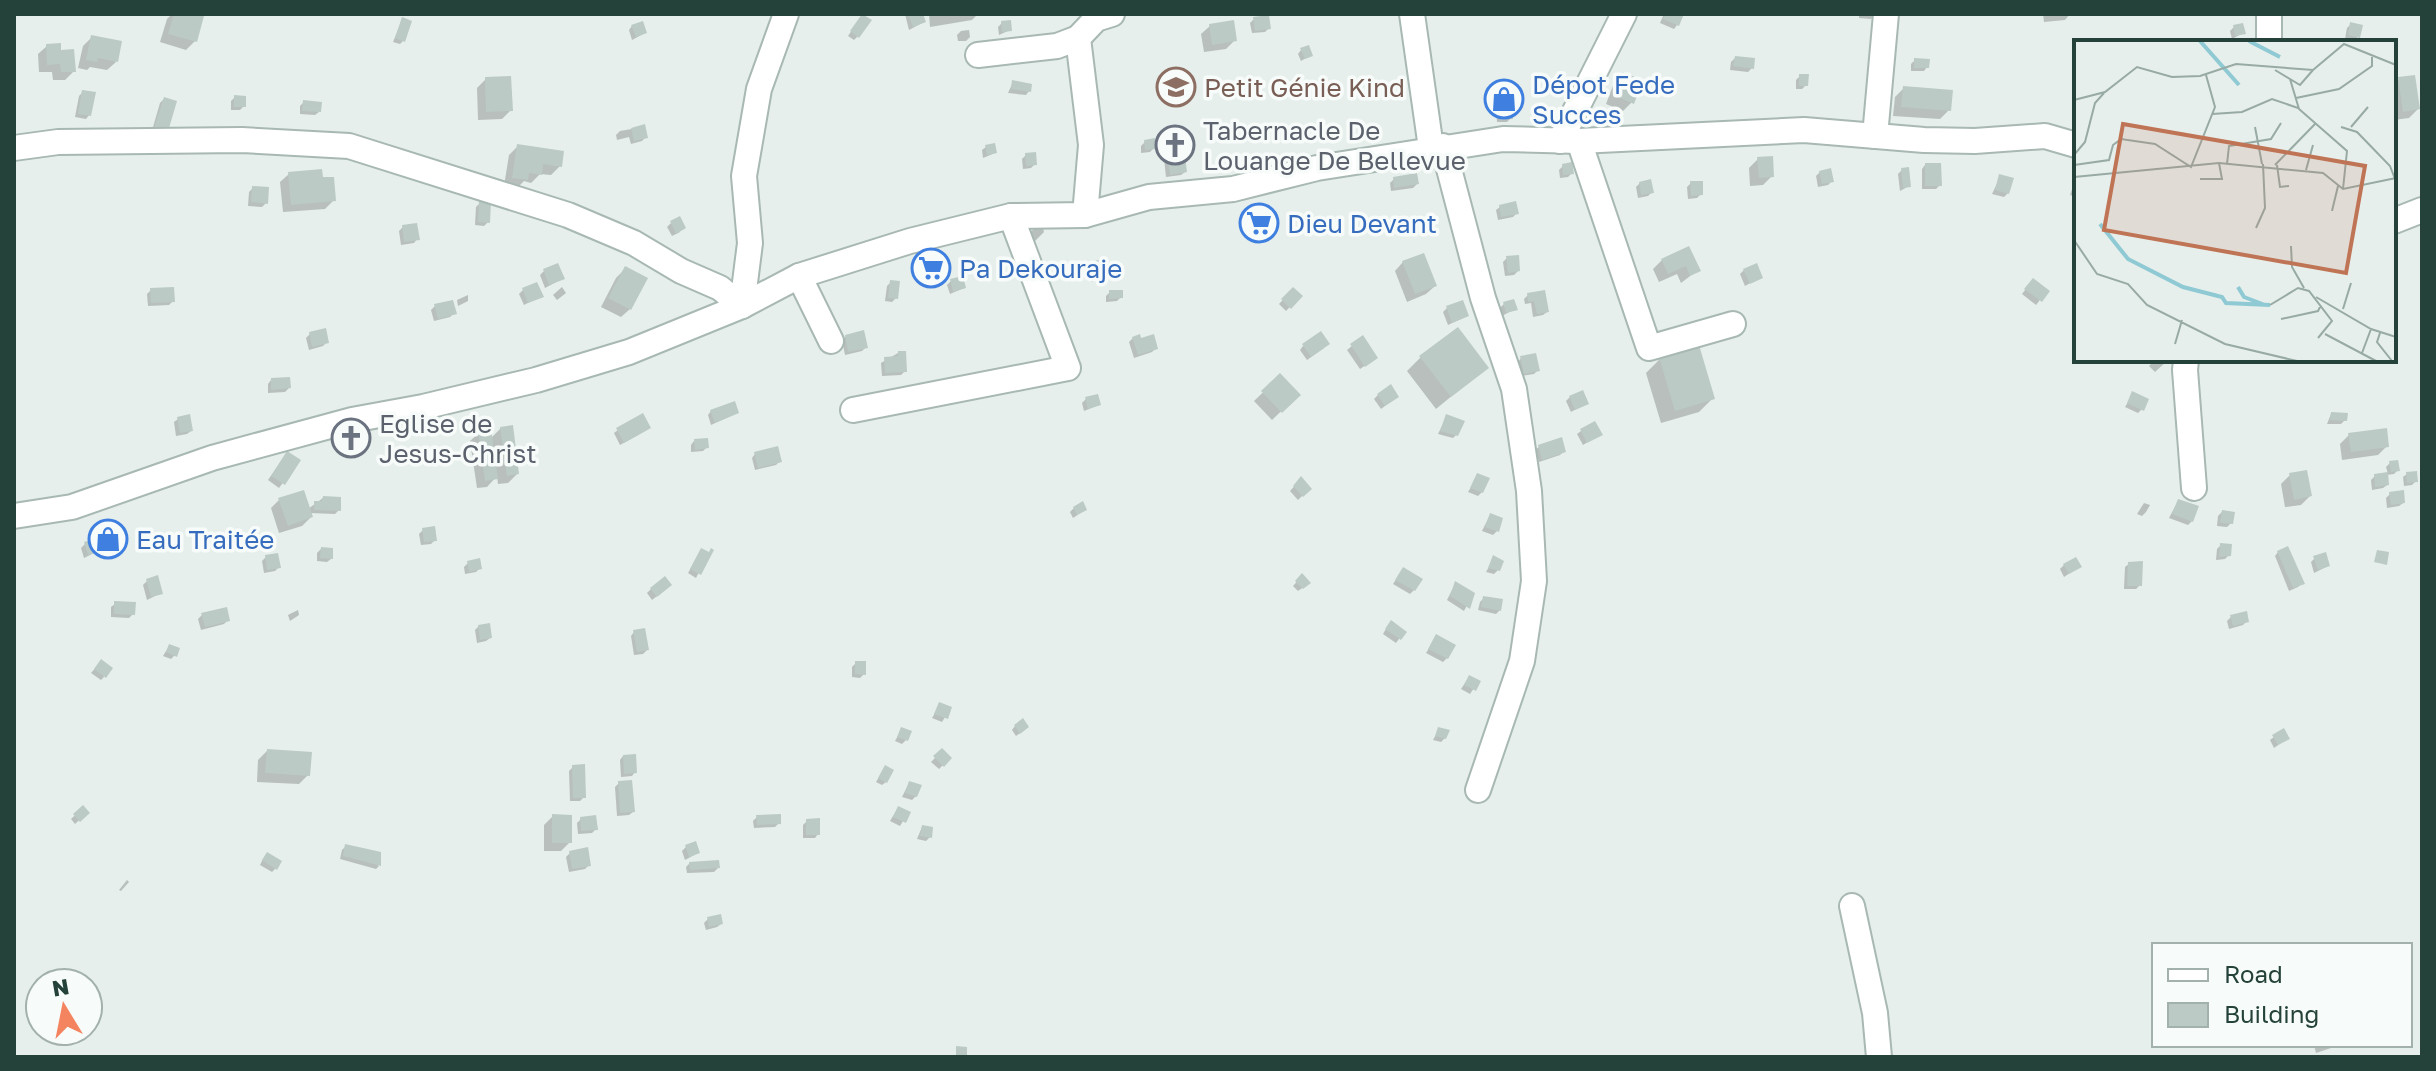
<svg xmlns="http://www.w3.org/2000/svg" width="2436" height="1071" font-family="'Golos Text',sans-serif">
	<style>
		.shadow { fill: #0003 }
		.building { fill: #bbcac4 }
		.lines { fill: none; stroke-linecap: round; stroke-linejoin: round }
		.minor-casing { stroke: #a8b8b2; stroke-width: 28 }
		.minor { stroke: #fff; stroke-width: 24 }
		.labels { text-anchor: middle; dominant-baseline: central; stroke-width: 7; stroke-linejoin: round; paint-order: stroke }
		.shop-label { font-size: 26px; fill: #366cbe; stroke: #f7fbf9; text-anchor: start }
		.education-label { font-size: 26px; fill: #785e54; stroke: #f7fbf9; text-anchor: start }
		.worship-label { font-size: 26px; fill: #5b616d; stroke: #f7fbf9; text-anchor: start }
		.inset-river { fill: none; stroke: #8ec9d4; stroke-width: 4 }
		.inset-road { fill: none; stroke: #98aaa4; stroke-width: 2 }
		.view { fill: #c07456; fill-opacity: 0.15; stroke: #c07456; stroke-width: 4 }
		.inset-edge { fill: none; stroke: #24423a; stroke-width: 4 }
	</style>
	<rect width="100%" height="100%" fill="#e6efeb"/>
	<g class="shadow">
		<polygon points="172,14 188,14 202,18 195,41 186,50 160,42 167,19"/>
		<polygon points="905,14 921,14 924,22 909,30"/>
		<polygon points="929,14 978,14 972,20 930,27"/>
		<polygon points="1664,14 1678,14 1677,25 1674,29 1660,23"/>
		<polygon points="1859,14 1874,14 1871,19 1859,18"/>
		<polygon points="2043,14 2070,14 2065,20 2044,22"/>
		<polygon points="1254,19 1269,28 1265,32 1252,33 1250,23"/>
		<polygon points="402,20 403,41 400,44 393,42"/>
		<polygon points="859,20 858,36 854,40 848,36"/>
		<polygon points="1002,23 1010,30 999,35 998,27"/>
		<polygon points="2351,24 2358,37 2354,40 2345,39 2347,28"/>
		<polygon points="632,26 645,33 632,40 629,30"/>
		<polygon points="1210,26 1235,40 1226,49 1204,52 1201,34"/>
		<polygon points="2234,27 2243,33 2232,39 2230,31"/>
		<polygon points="969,30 970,37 966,41 958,41 957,35 961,31"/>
		<polygon points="92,37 116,62 107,70 90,67 87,70 78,68 83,46"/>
		<polygon points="47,46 59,52 74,71 65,80 53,80 52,72 39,72 38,54"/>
		<polygon points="1301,50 1311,55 1301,61 1298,54"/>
		<polygon points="1735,58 1752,68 1748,72 1730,70 1731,62"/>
		<polygon points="1915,60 1927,67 1924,71 1911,71 1911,64"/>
		<polygon points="1622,75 1632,102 1623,111 1606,104 1614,83"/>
		<polygon points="1800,76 1806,85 1802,89 1796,89 1796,80"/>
		<polygon points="486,79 511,110 502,119 478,120 477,88"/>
		<polygon points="2399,79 2418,109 2409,118 2394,120 2394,84"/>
		<polygon points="1161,81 1188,91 1185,95 1159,99 1157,85"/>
		<polygon points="1013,82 1029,91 1026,95 1008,93"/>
		<polygon points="1904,88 1949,110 1940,119 1893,116 1895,97"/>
		<polygon points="1499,91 1511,118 1507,122 1497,122 1495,95"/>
		<polygon points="83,92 89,115 86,119 75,117 79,96"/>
		<polygon points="235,97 244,106 240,110 231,110 231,101"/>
		<polygon points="164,99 174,102 151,134 160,103"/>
		<polygon points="304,102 319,112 315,115 300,114 300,106"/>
		<polygon points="643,127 646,137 642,141 631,144 629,137 617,140 616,135 620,131"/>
		<polygon points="1165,136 1185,172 1181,175 1166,177 1162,140"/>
		<polygon points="1145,142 1154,148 1150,152 1141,153 1141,146"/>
		<polygon points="518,146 560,166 551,175 540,174 531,183 524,181 517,188 504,186 509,155"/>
		<polygon points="986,147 995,153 983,158 982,150"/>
		<polygon points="1026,155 1035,164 1031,168 1023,169 1022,159"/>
		<polygon points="1758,159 1772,176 1763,185 1750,186 1749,168"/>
		<polygon points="1925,165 1940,185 1936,189 1922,189 1922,169"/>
		<polygon points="1563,166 1572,173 1568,177 1560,178 1559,170"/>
		<polygon points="1902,170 1909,186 1900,191 1898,174"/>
		<polygon points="1820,172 1832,181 1828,185 1818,187 1816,176"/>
		<polygon points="289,174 321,180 334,200 325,209 283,212 280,182"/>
		<polygon points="2000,177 2008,193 2004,197 1992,194"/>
		<polygon points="2076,178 2076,197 2070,195"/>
		<polygon points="1394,179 1417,184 1413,188 1391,191 1390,183"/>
		<polygon points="1640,183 1651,193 1648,196 1638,198 1636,187"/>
		<polygon points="1691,183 1701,194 1697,198 1688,199 1687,187"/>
		<polygon points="253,188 266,203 262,207 248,206 249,192"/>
		<polygon points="480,203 488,222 484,226 475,225 476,207"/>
		<polygon points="1500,207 1517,213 1513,217 1498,220 1496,210"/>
		<polygon points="1244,215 1274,228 1270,232 1243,236 1240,219"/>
		<polygon points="671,223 680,232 672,236 667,227"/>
		<polygon points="1042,225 1044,232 1035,241 1028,243 1026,236 1035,228"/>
		<polygon points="403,227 417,239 414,243 401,245 399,231"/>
		<polygon points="1688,249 1698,270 1681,283 1677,274 1659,282 1653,269 1662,260"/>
		<polygon points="1507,258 1518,271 1514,275 1505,276 1503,262"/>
		<polygon points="1403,262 1435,286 1426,294 1407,302 1395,271"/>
		<polygon points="1092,264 1104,276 1100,279 1091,282 1088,268"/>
		<polygon points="932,265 933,270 924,275 923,270"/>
		<polygon points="625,269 630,309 621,317 601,307 616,278"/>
		<polygon points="1744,270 1761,277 1745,286 1740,274"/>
		<polygon points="544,271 562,279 545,288 540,275"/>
		<polygon points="951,281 964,288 950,294 947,285"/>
		<polygon points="891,282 896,298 892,302 885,301 887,286"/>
		<polygon points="2029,285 2047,291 2036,305 2022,294"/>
		<polygon points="562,287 566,293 557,300 553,295"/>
		<polygon points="1293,289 1300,296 1286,311 1279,304"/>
		<polygon points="151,290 173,301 169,305 148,306 147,294"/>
		<polygon points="523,290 541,296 524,305 519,294"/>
		<polygon points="1110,292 1121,297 1117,301 1106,302 1106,296"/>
		<polygon points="468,295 468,301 458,306 457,300"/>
		<polygon points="1528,295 1547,312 1543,315 1533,317 1531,303 1525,304 1524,299"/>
		<polygon points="1504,304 1515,309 1502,316 1500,308"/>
		<polygon points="435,306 454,313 450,317 434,321 431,310"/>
		<polygon points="1447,308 1467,316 1448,325 1443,312"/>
		<polygon points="310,334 327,342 323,346 309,350 306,338"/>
		<polygon points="846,336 866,347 862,351 845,355 842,340"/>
		<polygon points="1133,338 1156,348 1152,352 1134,358 1129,342"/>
		<polygon points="1362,338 1372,361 1360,369 1347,350"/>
		<polygon points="1303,346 1324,348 1307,360 1300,350"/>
		<polygon points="898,353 905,371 901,375 882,376 881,363"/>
		<polygon points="1421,357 1487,367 1436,409 1407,371"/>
		<polygon points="1521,358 1538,370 1534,374 1520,376 1518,362"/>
		<polygon points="1660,359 1712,399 1699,412 1661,423 1646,373"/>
		<polygon points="2155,360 2166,360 2167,361 2155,372 2149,366"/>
		<polygon points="1280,376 1298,395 1272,420 1254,401"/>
		<polygon points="271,380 289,388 285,392 268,393 268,384"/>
		<polygon points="2133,394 2142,409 2138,413 2125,407"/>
		<polygon points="1378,395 1393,400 1381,409 1374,399"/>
		<polygon points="1570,397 1587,403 1571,412 1566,401"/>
		<polygon points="1086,399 1099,405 1084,411 1082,403"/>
		<polygon points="711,411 737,413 711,425 708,415"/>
		<polygon points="2331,414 2345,420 2341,424 2327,424"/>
		<polygon points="1447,416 1457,434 1453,438 1438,434"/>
		<polygon points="178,419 191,431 187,434 176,436 174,422"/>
		<polygon points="501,428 517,474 508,483 498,484 497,476 487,487 477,488 470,441 479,433 490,439"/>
		<polygon points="618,430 645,431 620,445 614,433"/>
		<polygon points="1581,431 1601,434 1583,445 1577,434"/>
		<polygon points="2349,435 2387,446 2378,455 2342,460 2340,444"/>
		<polygon points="345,437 357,448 353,452 342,453 341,441"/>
		<polygon points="694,441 707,447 703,451 691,452 691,445"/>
		<polygon points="1539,447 1564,451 1560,455 1539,462 1535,450"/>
		<polygon points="755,454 780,461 776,465 755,470 752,458"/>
		<polygon points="284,457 299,461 279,488 268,480"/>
		<polygon points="2390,463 2398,470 2394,474 2386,475 2387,485 2383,488 2372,490 2371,480 2375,476 2388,474 2386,467"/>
		<polygon points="2407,474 2416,481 2412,485 2404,486 2403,477"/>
		<polygon points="2290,475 2310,496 2301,505 2285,507 2281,484"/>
		<polygon points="1478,476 1482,492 1478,496 1468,492"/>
		<polygon points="1301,479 1309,489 1298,500 1290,491"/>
		<polygon points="2390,494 2403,503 2399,506 2387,508 2386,498"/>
		<polygon points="323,498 339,510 335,514 309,513 311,517 302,526 279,533 271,508 279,500 308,509"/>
		<polygon points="2178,501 2192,521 2188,525 2169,518"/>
		<polygon points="2144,503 2150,505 2146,512 2142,516 2137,514"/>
		<polygon points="1074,508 1085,510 1073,518 1070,512"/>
		<polygon points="2222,512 2231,523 2227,527 2217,526 2218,516"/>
		<polygon points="1490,515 1497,531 1493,535 1482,531"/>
		<polygon points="423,530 435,540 431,544 421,545 419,534"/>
		<polygon points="85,544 100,550 84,558 81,548"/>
		<polygon points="2221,545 2229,555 2225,559 2216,560 2217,549"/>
		<polygon points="321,549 331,559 327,562 317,561 317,553"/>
		<polygon points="2278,552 2302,583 2298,587 2289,591 2275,556"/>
		<polygon points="708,554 696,578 688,573 698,555"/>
		<polygon points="266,557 279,567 275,571 264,573 262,561"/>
		<polygon points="1494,558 1498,570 1494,574 1486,572"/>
		<polygon points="2315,558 2328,566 2314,573 2311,562"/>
		<polygon points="468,563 480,568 476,572 465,574 464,567"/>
		<polygon points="2129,564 2140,585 2136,589 2124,589 2125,567"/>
		<polygon points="2064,565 2079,567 2064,577 2060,569"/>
		<polygon points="1403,569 1414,590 1410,594 1393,584"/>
		<polygon points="1302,576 1305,586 1298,591 1293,586"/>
		<polygon points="147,581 161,593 147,600 143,585"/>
		<polygon points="1455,584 1473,594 1464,611 1447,600"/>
		<polygon points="651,589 666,589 652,600 647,593"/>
		<polygon points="1484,598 1500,610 1496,614 1478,610 1480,602"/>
		<polygon points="115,604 133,614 129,618 111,617 111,607"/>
		<polygon points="298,610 299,615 290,621 288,615"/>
		<polygon points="202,615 228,620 224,624 201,630 198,619"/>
		<polygon points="2231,617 2247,621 2243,625 2229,629 2227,621"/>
		<polygon points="479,626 490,638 486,641 477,643 475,630"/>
		<polygon points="1387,627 1404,632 1396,643 1383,634"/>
		<polygon points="634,632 647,650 643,654 634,655 631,636"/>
		<polygon points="1436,637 1447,658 1443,662 1426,653"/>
		<polygon points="169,646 175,655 171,659 163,656"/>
		<polygon points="856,663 864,674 860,678 852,677 852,667"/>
		<polygon points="98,665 104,677 101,680 91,673"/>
		<polygon points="1469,677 1478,682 1470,694 1461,689"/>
		<polygon points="940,705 950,709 942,722 932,718"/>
		<polygon points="1015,726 1023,731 1016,736 1012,730"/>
		<polygon points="902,729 906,740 902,744 895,741"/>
		<polygon points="1439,729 1445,738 1441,742 1433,740"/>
		<polygon points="2274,737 2288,738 2274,748 2270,740"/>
		<polygon points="267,751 308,775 299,784 257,782 258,760"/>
		<polygon points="942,751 950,758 939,769 931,762"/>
		<polygon points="623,756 635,772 632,776 621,777 620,760"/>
		<polygon points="573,767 584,797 580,801 570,801 569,771"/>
		<polygon points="885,767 886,782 882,785 876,782"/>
		<polygon points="619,783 633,812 629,815 617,816 615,787"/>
		<polygon points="909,783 916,796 912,800 902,797"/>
		<polygon points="83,808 87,813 75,824 71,819"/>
		<polygon points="898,808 908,813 900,826 890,821"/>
		<polygon points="553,816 570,842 561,851 544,851 544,825"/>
		<polygon points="757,817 779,823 775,827 754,828 753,821"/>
		<polygon points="581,819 596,829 592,833 578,834 577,823"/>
		<polygon points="807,821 818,834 815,838 803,838 803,825"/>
		<polygon points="922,827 930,837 926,841 917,839"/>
		<polygon points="346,846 379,866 376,869 340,859 342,850"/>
		<polygon points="686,847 698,853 685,860 682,851"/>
		<polygon points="570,853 589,865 585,869 569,872 566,857"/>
		<polygon points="263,859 276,868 272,872 260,865"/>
		<polygon points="690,863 718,868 714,872 687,873 686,867"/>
		<polygon points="127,880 129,882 121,891 119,890"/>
		<polygon points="708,919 721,924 717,927 706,930 704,923"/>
		<polygon points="2314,1045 2340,1045 2316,1053"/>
	</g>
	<g class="building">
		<polygon points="174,14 204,16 197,42 168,34"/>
		<polygon points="862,14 872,20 859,38 850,31"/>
		<polygon points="908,14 923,14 926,22 913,27"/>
		<polygon points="1665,14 1684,14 1679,26 1663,19"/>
		<polygon points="1269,15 1271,29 1255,31 1253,17"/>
		<polygon points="402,17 412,21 405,42 395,38"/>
		<polygon points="1011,20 1012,31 1002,32 1001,21"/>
		<polygon points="1234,20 1237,41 1212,45 1209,24"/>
		<polygon points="643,21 647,33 636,37 631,25"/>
		<polygon points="2350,22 2363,25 2360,38 2348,35"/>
		<polygon points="2243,23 2246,34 2235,36 2233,25"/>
		<polygon points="91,35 122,41 118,62 98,58 97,62 86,60"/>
		<polygon points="61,43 61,50 74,49 76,72 61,72 60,64 47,65 46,44"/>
		<polygon points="1309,45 1313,56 1305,59 1300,48"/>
		<polygon points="1735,56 1755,58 1754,69 1733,66"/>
		<polygon points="1914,58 1930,59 1929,68 1914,68"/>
		<polygon points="1622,72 1643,80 1634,104 1613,95"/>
		<polygon points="1799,74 1809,74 1808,86 1799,86"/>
		<polygon points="1188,75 1191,92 1162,96 1160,79"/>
		<polygon points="2415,75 2420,109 2403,112 2398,77"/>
		<polygon points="511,76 513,111 486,112 485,77"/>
		<polygon points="1012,80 1032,84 1031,92 1011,89"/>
		<polygon points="1903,86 1953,90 1951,111 1901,107"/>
		<polygon points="1510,88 1513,119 1500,120 1498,89"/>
		<polygon points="82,90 96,92 91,116 78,114"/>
		<polygon points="234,95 246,96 246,107 234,107"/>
		<polygon points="164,97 177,101 167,135 153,131"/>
		<polygon points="303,100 322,102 321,112 302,111"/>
		<polygon points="645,124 648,138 634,141 631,128"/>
		<polygon points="1182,132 1187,172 1170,175 1165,134"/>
		<polygon points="1155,138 1156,149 1145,150 1144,140"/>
		<polygon points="995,143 997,153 987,155 985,145"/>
		<polygon points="517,144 564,151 562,167 543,164 542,175 529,173 528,180 512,178"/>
		<polygon points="1036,152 1037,165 1026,166 1025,153"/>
		<polygon points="1773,156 1774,177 1759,178 1757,157"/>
		<polygon points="1572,162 1574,174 1563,175 1562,164"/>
		<polygon points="1925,163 1941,163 1942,186 1925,186"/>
		<polygon points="1909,167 1911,187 1903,188 1901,168"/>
		<polygon points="1831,168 1834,182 1822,184 1819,171"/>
		<polygon points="322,169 323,177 334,177 336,201 291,205 288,172"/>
		<polygon points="1417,173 1419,184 1394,188 1393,177"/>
		<polygon points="1999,174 2014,178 2009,194 1995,190"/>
		<polygon points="1651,179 1654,193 1641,195 1639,182"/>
		<polygon points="1690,181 1703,181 1703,195 1691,196"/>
		<polygon points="252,186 269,187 268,204 251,202"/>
		<polygon points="479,201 491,201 490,223 478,222"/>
		<polygon points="1516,201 1519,214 1501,217 1499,205"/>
		<polygon points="1273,209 1276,229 1246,234 1243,213"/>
		<polygon points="680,216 686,228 676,234 670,221"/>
		<polygon points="417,223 420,240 404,242 402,225"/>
		<polygon points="1689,246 1701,271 1690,276 1686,266 1668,274 1661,259"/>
		<polygon points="1424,253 1437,286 1415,294 1402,261"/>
		<polygon points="1519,255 1520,271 1508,273 1506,256"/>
		<polygon points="1102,259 1106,276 1095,279 1091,262"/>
		<polygon points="558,263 565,279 549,285 543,269"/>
		<polygon points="1757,263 1763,278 1750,284 1743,269"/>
		<polygon points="625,266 648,278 631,310 608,298"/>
		<polygon points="963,276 966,288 953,292 950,279"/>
		<polygon points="2033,278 2050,291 2042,302 2024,289"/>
		<polygon points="890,280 900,281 898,299 888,298"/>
		<polygon points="537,282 544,297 528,303 522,288"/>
		<polygon points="174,287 175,302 151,303 150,288"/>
		<polygon points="1293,287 1303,296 1291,309 1281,299"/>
		<polygon points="1109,290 1123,290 1123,298 1109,299"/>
		<polygon points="1545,290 1549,312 1537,314 1534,301 1528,302 1527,293"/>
		<polygon points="1514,299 1518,310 1506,313 1503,302"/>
		<polygon points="453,300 457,314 438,319 434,304"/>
		<polygon points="1463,300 1469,316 1452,323 1446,306"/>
		<polygon points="1458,327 1489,368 1451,397 1419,356"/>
		<polygon points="326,328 329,343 312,347 309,332"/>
		<polygon points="864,330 868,348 848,352 845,335"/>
		<polygon points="1321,331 1330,344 1311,357 1302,344"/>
		<polygon points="1140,334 1141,338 1154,334 1158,349 1138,355 1132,337"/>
		<polygon points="1363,335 1378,358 1365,367 1350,344"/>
		<polygon points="1699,345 1715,399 1675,411 1659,357"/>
		<polygon points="898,351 906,351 907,372 885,373 884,357 898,356"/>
		<polygon points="1536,353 1540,371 1524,374 1520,356"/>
		<polygon points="1280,373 1301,395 1282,413 1261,391"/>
		<polygon points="290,377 291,388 271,390 271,378"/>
		<polygon points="1391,384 1399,397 1385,406 1377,394"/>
		<polygon points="1583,390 1589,404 1575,410 1569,396"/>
		<polygon points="2132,391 2149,399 2144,411 2127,403"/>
		<polygon points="1098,394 1101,405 1088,409 1085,397"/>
		<polygon points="735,401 739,413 715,423 710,410"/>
		<polygon points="2331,412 2348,413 2347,421 2330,420"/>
		<polygon points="643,413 651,428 624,443 616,428"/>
		<polygon points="190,414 193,431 180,433 177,417"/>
		<polygon points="1446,414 1465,421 1458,436 1440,431"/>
		<polygon points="1595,421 1603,435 1587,443 1580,429"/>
		<polygon points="513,425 519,474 507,476 500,427"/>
		<polygon points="2387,428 2389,447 2351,452 2348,433"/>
		<polygon points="491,429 498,479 485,481 478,431"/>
		<polygon points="357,433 359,449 346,451 344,435"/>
		<polygon points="1562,437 1566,452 1542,460 1538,445"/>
		<polygon points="708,438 709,448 695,450 694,439"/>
		<polygon points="778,446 782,462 758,468 754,452"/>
		<polygon points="287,451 301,460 285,485 271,476"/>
		<polygon points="2398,460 2400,471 2391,472 2389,461"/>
		<polygon points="2307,470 2312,496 2294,500 2289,473"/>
		<polygon points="2417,471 2418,482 2407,483 2406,472"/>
		<polygon points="2388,472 2389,485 2375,487 2374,474"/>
		<polygon points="1477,473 1490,478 1483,493 1470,488"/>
		<polygon points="1301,476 1312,489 1303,497 1293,486"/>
		<polygon points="304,490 313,517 288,526 278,498"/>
		<polygon points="2404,490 2405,503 2391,505 2389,492"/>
		<polygon points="323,496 341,497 341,511 314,510 314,501 322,501"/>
		<polygon points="2178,499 2199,506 2193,522 2172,514"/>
		<polygon points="1083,501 1087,510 1077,515 1073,507"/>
		<polygon points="2222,510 2235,512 2233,524 2220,523"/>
		<polygon points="1490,513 1503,518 1499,532 1485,527"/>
		<polygon points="435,526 437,541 424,542 422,528"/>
		<polygon points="98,538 102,551 88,555 84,542"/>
		<polygon points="2220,543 2232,544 2231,556 2219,557"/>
		<polygon points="2288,546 2305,584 2293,588 2277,551"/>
		<polygon points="321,547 333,548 333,559 320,558"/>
		<polygon points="701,548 709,552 711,548 714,550 701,575 690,569"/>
		<polygon points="2377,550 2389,552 2387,565 2374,562"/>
		<polygon points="2326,552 2330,566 2318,570 2313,556"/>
		<polygon points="278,553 281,568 267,570 265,555"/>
		<polygon points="1493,555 1504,561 1500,571 1488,568"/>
		<polygon points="2076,557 2082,567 2069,574 2063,564"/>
		<polygon points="480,558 482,569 469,572 467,561"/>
		<polygon points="2143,561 2142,586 2127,586 2128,562"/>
		<polygon points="1403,567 1423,579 1415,591 1395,580"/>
		<polygon points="1302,573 1311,583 1303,589 1295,581"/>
		<polygon points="158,575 163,594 151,597 146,579"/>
		<polygon points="665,576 672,585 657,597 650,588"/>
		<polygon points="1455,581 1475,593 1470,609 1450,596"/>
		<polygon points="1483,596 1503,599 1501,611 1481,607"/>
		<polygon points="114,601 136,602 135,615 114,614"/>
		<polygon points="227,607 230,621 205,627 201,613"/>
		<polygon points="2247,611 2249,622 2233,626 2230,615"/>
		<polygon points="1391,620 1407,632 1401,640 1385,629"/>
		<polygon points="490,623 492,638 480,640 478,625"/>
		<polygon points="645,628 649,650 637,652 633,630"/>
		<polygon points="1436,634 1456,645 1448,659 1428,649"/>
		<polygon points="169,644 180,648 177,657 166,652"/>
		<polygon points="101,659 113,668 106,678 94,669"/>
		<polygon points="855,661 866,661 866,675 855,674"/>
		<polygon points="1469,675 1481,681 1476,691 1464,685"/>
		<polygon points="939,702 952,707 948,719 934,714"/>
		<polygon points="1023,718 1029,727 1020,734 1014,725"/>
		<polygon points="901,727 912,731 908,741 897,737"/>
		<polygon points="1438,727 1450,730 1446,739 1435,736"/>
		<polygon points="2284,728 2290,739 2278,745 2272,735"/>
		<polygon points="942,748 952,758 944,767 933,756"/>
		<polygon points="267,749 312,752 310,776 265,773"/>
		<polygon points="636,754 637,773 624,774 623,755"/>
		<polygon points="585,764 586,798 573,798 572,765"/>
		<polygon points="885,765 894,770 887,783 878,778"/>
		<polygon points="632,780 635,812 620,813 618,781"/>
		<polygon points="909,781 922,785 917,797 905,793"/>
		<polygon points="83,805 90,813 80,822 73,814"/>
		<polygon points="898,806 911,812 906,823 893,817"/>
		<polygon points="552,814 572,815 572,843 552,843"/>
		<polygon points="781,814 781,824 757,825 756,815"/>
		<polygon points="596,815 598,830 581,831 580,817"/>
		<polygon points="820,818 820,835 806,835 806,819"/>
		<polygon points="922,825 933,827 932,838 920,836"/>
		<polygon points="696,841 700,853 689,857 685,845"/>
		<polygon points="345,844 381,852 381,866 343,856"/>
		<polygon points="588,847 591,866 572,869 569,851"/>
		<polygon points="267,852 282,861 277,870 262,860"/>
		<polygon points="719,860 720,868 690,870 689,862"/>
		<polygon points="721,914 723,924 709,927 707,917"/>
		<polygon points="956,1046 967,1047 967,1057 956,1057"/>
	</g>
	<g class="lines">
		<g class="minor-casing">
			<g id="minor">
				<polyline points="1412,14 1431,148"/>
				<polyline points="2269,14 2269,42"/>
				<polyline points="978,55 1057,46 1078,38"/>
				<polyline points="1875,136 1886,14"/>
				<polyline points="1560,141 1624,14"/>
				<polyline points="1579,141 1649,348 1733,324"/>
				<polyline points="1443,146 1483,298 1514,389 1529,491 1534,581 1522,661 1478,790"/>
				<polyline points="14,148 58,142 242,140 349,146 568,215 634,243 681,271 720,288 742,306"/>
				<polyline points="1085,215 1091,145 1078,38 1096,19 1112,14"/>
				<polyline points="2394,221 2422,210"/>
				<polyline points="799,276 831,341"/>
				<polyline points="742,306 750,243 744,176 759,89 786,14"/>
				<polyline points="2186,360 2185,370 2194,488"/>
				<polyline points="853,410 1068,368 1011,216"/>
				<polyline points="14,516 72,507 212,458 352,420 423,407 536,380 629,352 742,306 799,276 910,241 1011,216 1085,215 1149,197 1233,189 1317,168 1503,139 1579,141 1804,130 1924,140 1975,141 2045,136 2076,145"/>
				<polyline points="1852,906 1875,1013 1879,1057"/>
			</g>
		</g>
		<use href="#minor" class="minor"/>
	</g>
	<defs>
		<g id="school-ring" transform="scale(2)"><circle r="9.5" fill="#f7fbf9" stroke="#8d6e63" stroke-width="1.5"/><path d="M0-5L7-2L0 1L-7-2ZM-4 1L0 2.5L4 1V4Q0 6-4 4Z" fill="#8d6e63"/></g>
		<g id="shop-ring" transform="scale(2)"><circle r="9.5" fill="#f7fbf9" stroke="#3f7fe0" stroke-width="1.5"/><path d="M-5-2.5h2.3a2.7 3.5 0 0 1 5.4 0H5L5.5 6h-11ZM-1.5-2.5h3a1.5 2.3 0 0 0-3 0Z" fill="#3f7fe0"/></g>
		<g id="church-ring" transform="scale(2)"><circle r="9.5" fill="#f7fbf9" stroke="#6b7280" stroke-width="1.5"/><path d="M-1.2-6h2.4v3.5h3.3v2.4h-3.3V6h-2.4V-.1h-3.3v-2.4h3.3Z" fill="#6b7280"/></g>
		<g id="supermarket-ring" transform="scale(2)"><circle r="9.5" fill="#f7fbf9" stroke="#3f7fe0" stroke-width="1.5"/><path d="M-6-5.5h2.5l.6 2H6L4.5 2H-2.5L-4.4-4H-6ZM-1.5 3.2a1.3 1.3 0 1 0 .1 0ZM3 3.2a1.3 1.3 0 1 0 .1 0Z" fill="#3f7fe0"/></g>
	</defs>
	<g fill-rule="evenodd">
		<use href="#school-ring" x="1176" y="87"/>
		<use href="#shop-ring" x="1504" y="99"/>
		<use href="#church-ring" x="1175" y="145"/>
		<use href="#supermarket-ring" x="1259" y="223"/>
		<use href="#supermarket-ring" x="931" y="268"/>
		<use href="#church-ring" x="351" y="438"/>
		<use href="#shop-ring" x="108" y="539"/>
	</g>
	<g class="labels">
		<g class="shop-label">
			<text x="1532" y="84">Dépot Fede<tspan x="1532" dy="30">Succes</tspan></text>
			<text x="1287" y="223">Dieu Devant</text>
			<text x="959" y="268">Pa Dekouraje</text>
			<text x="136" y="539">Eau Traitée</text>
		</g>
		<g class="education-label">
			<text x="1204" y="87">Petit Génie Kind</text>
		</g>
		<g class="worship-label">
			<text x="1203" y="130">Tabernacle De<tspan x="1203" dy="30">Louange De Bellevue</tspan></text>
			<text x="379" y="423">Eglise de<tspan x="379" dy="30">Jesus-Christ</tspan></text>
		</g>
	</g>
	<g transform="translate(2074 40)">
		<rect width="322" height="322" fill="#e6efeb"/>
		<path class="inset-river" d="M126,1l39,44M175,1l31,16M26,184l28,35 55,28 39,10 4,6 44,2M164,247l6,10 21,8"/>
		<path class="inset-road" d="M201,30l25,15 13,-15M216,39l9,30 48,42 -4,38M222,58l43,-9 33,-23v-9M0,60l31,-8 32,-25 35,10 28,-1 36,-12 77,6 31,-26 52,21M138,74l30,-2 30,-13 26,9M181,87l7,37M267,87l16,5 33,34 5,13M277,87l17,-20M0,115l11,-13 10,-39 9,-10M153,124l2,-18 42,-7 10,-16M0,125l35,-5 4,-15 8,-6 34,5 36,23 24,-60 -9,-32M201,125l40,-41M203,125l3,22 9,-1M232,130l7,-25M0,137l145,-14 104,10 20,16 53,-11M126,139h22l-3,-16M258,171l6,-25M182,188l9,-20 -2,-44M0,200l23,34 31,10 19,21 78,39 72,17M217,206l1,21 12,21M242,257l55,32 25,8M196,265l28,-17 11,3 23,30 -14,17M269,269l8,-26M207,279l37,-8 3,-6M306,293l-3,9 15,19M251,294l51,27M101,304l7,-24M288,313l9,-24"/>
		<path class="view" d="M49,84l242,42 -19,107 -242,-43z"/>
		<rect width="322" height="322" class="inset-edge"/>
	</g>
	<rect width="2436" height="1071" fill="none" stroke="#24423a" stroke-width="32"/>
	<rect x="2152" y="943" width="260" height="104" fill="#f7fbf9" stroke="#a3b1ad" stroke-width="2"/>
	<rect x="2168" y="969" width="40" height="12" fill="#ffffff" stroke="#a3b1ad" stroke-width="2"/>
	<text x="2224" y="983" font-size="24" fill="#24423a">Road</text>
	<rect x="2168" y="1003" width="40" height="24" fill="#bbcac4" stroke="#a3b1ad" stroke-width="2"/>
	<text x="2224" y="1023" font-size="24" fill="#24423a">Building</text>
	<g transform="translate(64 1007) rotate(350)"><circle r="38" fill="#f7fbf9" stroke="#a3b1ad" stroke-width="2"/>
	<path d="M0-6L14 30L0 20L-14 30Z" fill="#f4845f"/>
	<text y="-12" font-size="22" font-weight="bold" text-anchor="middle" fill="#24423a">N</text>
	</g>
</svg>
